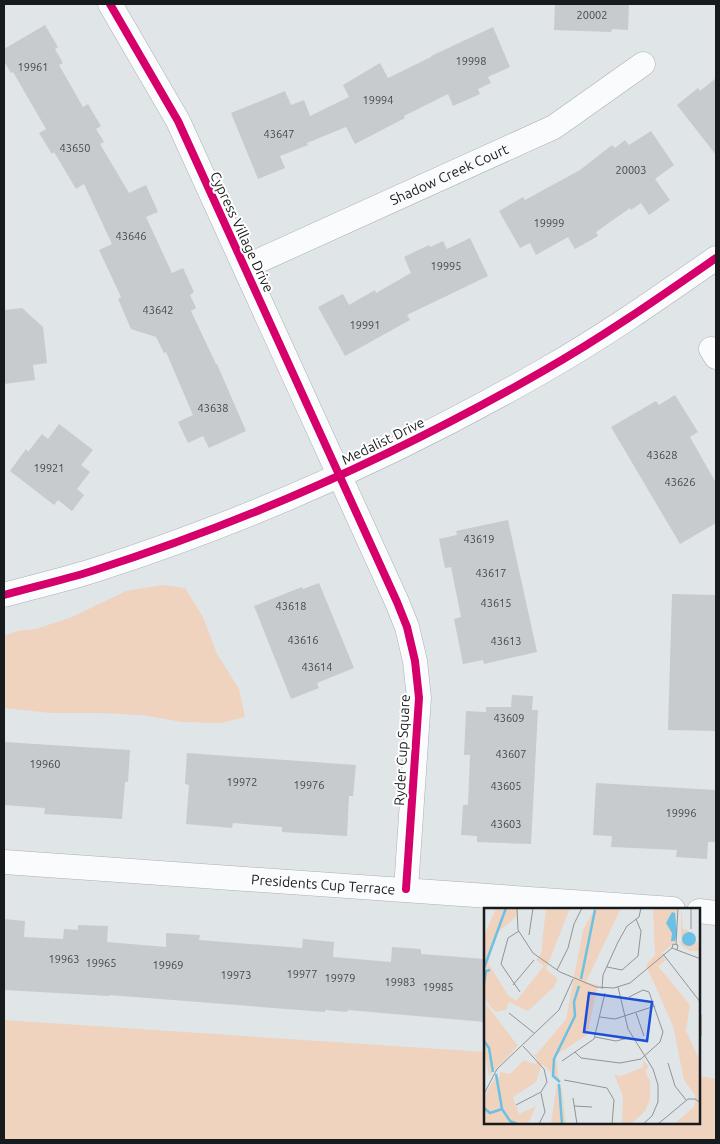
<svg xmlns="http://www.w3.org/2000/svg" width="720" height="1144" font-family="Ubuntu,sans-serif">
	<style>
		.green { fill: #efd3be }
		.building { fill: #c7cbcd }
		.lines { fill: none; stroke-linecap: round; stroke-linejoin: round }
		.minor-casing { stroke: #acb0b2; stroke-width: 25 }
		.minor { stroke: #fafbfc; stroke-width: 24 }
		.cycleway-casing { stroke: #fff; stroke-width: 11 }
		.cycleway { stroke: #d6006c; stroke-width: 8 }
		.labels { text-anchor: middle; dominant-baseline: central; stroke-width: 4; stroke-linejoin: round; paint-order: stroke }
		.number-label { font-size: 11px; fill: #45484a }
		.street-label { font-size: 14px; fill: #181b1d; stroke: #fff }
		.inset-river { fill: none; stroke: #6bc1e5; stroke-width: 2.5 }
		.inset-road { fill: none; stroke: #909497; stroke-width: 1 }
		.view { fill: #1d4ed8; fill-opacity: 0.15; stroke: #1d4ed8; stroke-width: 2.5 }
		.inset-edge { fill: none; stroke: #181b1d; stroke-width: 2.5 }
	</style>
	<rect width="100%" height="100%" fill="#e0e5e8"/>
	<g class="green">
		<polygon points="163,585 185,588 203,617 217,654 239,689 245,717 221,723 182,722 142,715 98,713 51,713 4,708 4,636 17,631 36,629 72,617 126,591"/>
		<polygon points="4,1020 485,1052 485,1123 699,1123 699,1076 716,1079 716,1140 4,1140"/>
	</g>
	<g class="building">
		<polygon points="555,4 629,4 628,30 612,29 611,32 554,30"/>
		<polygon points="45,25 58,47 55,49 63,63 59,65 83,107 88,104 101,126 96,129 104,142 100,144 129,193 146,185 158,212 146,217 172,273 183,268 194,292 190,295 196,308 191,311 216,364 217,364 246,431 209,448 203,436 188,443 178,422 193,415 166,352 164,353 156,337 131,329 118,299 121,297 99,250 112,244 84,184 76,189 54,152 52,154 39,133 46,129 13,72 11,73 4,61 4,49"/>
		<polygon points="493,27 510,67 488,77 491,83 478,89 480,94 453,106 448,94 404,116 405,118 355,144 346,127 307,143 308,145 280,156 285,168 258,179 231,113 285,91 291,105 304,100 310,116 349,97 343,85 380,63 388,78 431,57 431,56"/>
		<polygon points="716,78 716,155 677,105 698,88 700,91"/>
		<polygon points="651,131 674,165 655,179 670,200 649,215 641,203 631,210 630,208 596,232 598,236 575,249 568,237 536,255 530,243 520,248 499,211 523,197 525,200 580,170 612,145 615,148 625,140 629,145"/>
		<polygon points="470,238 488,276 407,315 410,320 345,356 318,307 343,294 349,305 375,290 376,293 411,273 404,257 429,245 430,247 443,241 447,249"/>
		<polygon points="22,308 43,327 47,363 33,365 35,380 4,384 4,310"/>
		<polygon points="675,395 698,432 690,437 716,483 716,523 680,544 611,427 656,401 659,405"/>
		<polygon points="59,424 93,450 81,465 90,472 77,489 84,495 72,511 58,500 54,505 10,471 26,449 28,452 42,434 48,439"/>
		<polygon points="508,520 537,652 484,664 483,660 463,664 454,619 461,617 451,567 445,568 439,539 457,535 456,531"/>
		<polygon points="319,583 354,668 317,683 319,688 291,699 254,606 302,587 303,589"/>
		<polygon points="672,594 716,595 716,731 668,730"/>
		<polygon points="512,695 533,696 532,710 538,710 531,844 477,842 477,836 461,835 463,805 468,805 470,755 464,755 466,711 486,712 486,707 511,707"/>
		<polygon points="4,742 130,750 128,782 125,782 122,819 44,814 45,808 4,805"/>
		<polygon points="187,753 356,765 353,796 349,796 347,836 282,832 282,827 233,823 232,828 186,824 189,785 185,784"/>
		<polygon points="596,783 716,790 716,842 708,842 707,859 676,857 677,850 611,847 612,836 593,835"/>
		<polygon points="4,919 25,921 24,937 63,939 64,929 78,930 78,925 108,926 107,942 166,947 166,933 200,935 199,940 302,948 303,939 334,942 333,957 391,962 392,947 421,949 421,954 485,959 485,1022 348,1010 347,1012 325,1010 325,1012 109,995 109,996 4,990"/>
	</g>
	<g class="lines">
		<g class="minor-casing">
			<g id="minor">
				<polyline points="110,4 178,121 397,602 407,627 415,661 419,698 406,889"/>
				<path id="s1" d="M245,267l309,-140 89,-63"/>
				<polyline points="711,349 716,357"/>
				<path d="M4,595c29,-8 59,-15 88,-24 157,-50 308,-118 451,-200 60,-34 117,-74 173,-113"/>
				<path id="s2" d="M4,862l669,47"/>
				<polyline points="699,911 716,913"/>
			</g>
		</g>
		<use href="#minor" class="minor"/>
		<g class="cycleway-casing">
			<g id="cycleway">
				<polyline points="110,4 178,121 397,602 407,627 415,661 419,698 406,889"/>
				<path d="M4,595c29,-8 59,-15 88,-24 157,-50 308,-118 451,-200 60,-34 117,-74 173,-113"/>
			</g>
		</g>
		<use href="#cycleway" class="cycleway"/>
	</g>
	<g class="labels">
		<g class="number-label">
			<text x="592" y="15">20002</text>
			<text x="471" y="61">19998</text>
			<text x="33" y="67">19961</text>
			<text x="378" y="100">19994</text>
			<text x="279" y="134">43647</text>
			<text x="75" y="148">43650</text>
			<text x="631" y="170">20003</text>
			<text x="549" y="223">19999</text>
			<text x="131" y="236">43646</text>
			<text x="446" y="266">19995</text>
			<text x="158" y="310">43642</text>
			<text x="365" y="325">19991</text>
			<text x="213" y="408">43638</text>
			<text x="662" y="455">43628</text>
			<text x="49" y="468">19921</text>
			<text x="680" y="482">43626</text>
			<text x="479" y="539">43619</text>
			<text x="491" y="573">43617</text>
			<text x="496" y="603">43615</text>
			<text x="291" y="606">43618</text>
			<text x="303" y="640">43616</text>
			<text x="506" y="641">43613</text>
			<text x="317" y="667">43614</text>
			<text x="509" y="718">43609</text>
			<text x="511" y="754">43607</text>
			<text x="45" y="764">19960</text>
			<text x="242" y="782">19972</text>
			<text x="309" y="785">19976</text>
			<text x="506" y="786">43605</text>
			<text x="681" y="813">19996</text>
			<text x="506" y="824">43603</text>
			<text x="64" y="959">19963</text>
			<text x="101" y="963">19965</text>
			<text x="168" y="965">19969</text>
			<text x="302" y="974">19977</text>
			<text x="236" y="975">19973</text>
			<text x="340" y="978">19979</text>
			<text x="400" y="982">19983</text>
			<text x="438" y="987">19985</text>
		</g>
		<g class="street-label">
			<text stroke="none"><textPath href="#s1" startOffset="224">Shadow Creek Court</textPath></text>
			<text transform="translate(242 232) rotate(65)">Cypress Village Drive</text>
			<text transform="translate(383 441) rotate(-26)">Medalist Drive</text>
			<text transform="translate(402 750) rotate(-87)">Ryder Cup Square</text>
			<text stroke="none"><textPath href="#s2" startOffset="320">Presidents Cup Terrace</textPath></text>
		</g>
	</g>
	<g transform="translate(484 908)">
		<rect width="216" height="216" fill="#e0e5e8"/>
		<path d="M0,0h34l-1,8 -20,17 -9,30 20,32 8,6 28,-35 -8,-6 5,-6 5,-46h24l-24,61 12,10 -4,8 -26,24 -19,-9 -3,8 -11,2 -11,-14v-63l12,-26zM111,0h26l-35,74 12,3 -11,50 -31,20 3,25 -17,-16 -6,18 -23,15 6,17 17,-8 -8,18h-44v-27l11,-19 5,-1v-5l10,2 14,-14 11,4 4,-3 -6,-7 3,1 30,-36 17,-89zM169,0h24l-2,34 -14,12 5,6 -8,6 32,39 -4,26 14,30 -2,63h-24l21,-18v-11l-11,-15 -11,-54 -27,-61 9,-10zM197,0l2,21 7,2 -7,3 10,10 4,-3 3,10h-10l-9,-6zM2,96l32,42 -29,30 -5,-26zM159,152l6,7 -4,4 5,10v18l-5,12 -14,13h-9l1,-28 -9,-22 7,2 22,-9zM73,175l5,6 4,35h-15z" fill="#efd3be"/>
		<path d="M188,4l3,1 2,20 -2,8h-4l1,-8 -6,-10zM198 31a7 7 0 1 1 14 0a7 7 0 1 1-14 0Z" fill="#6bc1e5"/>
		<path class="inset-river" d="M0,60l22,-60M97,71l14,-69M0,75l2,-12 4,-1M0,133l5,7 4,24M12,166l6,35 8,12 7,3M76,174l-7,-6 1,-17 21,-43 -1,-14 5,-16M75,176l3,40M0,200l6,5 12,-4"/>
		<path class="inset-road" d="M33,0l1,22 15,23 27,19 36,15 18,1 16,-5 42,-35 1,-4 5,1 -1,5 -5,-2M207,0v21M35,23l-11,7 -7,26 19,28M45,27l4,-27M192,36l2,-36M193,42l24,9M179,46l38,49M123,59l15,3 16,-14 3,-25 -5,-12M73,62l11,-22 6,-24 8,-16M29,77l21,-25M134,79l10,42 25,40 5,16v17l-6,14 -9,8M118,81l1,-14 15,-33 9,-16 12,-9 2,-9M25,105l25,20M152,105l8,23M217,107v21M116,109l15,2 40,-13M111,129l21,4 12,-3M91,144l6,6 39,5 21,-4 19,-17 3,-10 -14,-40 -6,-2 -14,7M78,153l32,-22 11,-46M184,155l7,23 11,14M80,172l43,8 7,12 -2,24M0,186l13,-25 62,-59 14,-31M89,190l4,26M32,197l25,-13 6,-10 -3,-13 -21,-23M90,198l18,1M55,216l6,-12 -4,-19M174,216l30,-25h7l6,4"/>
		<path class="view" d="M105,85l63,9 -5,39 -63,-9z"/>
		<rect width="216" height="216" class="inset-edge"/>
	</g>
	<rect width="720" height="1144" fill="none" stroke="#181b1d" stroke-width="10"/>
</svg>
